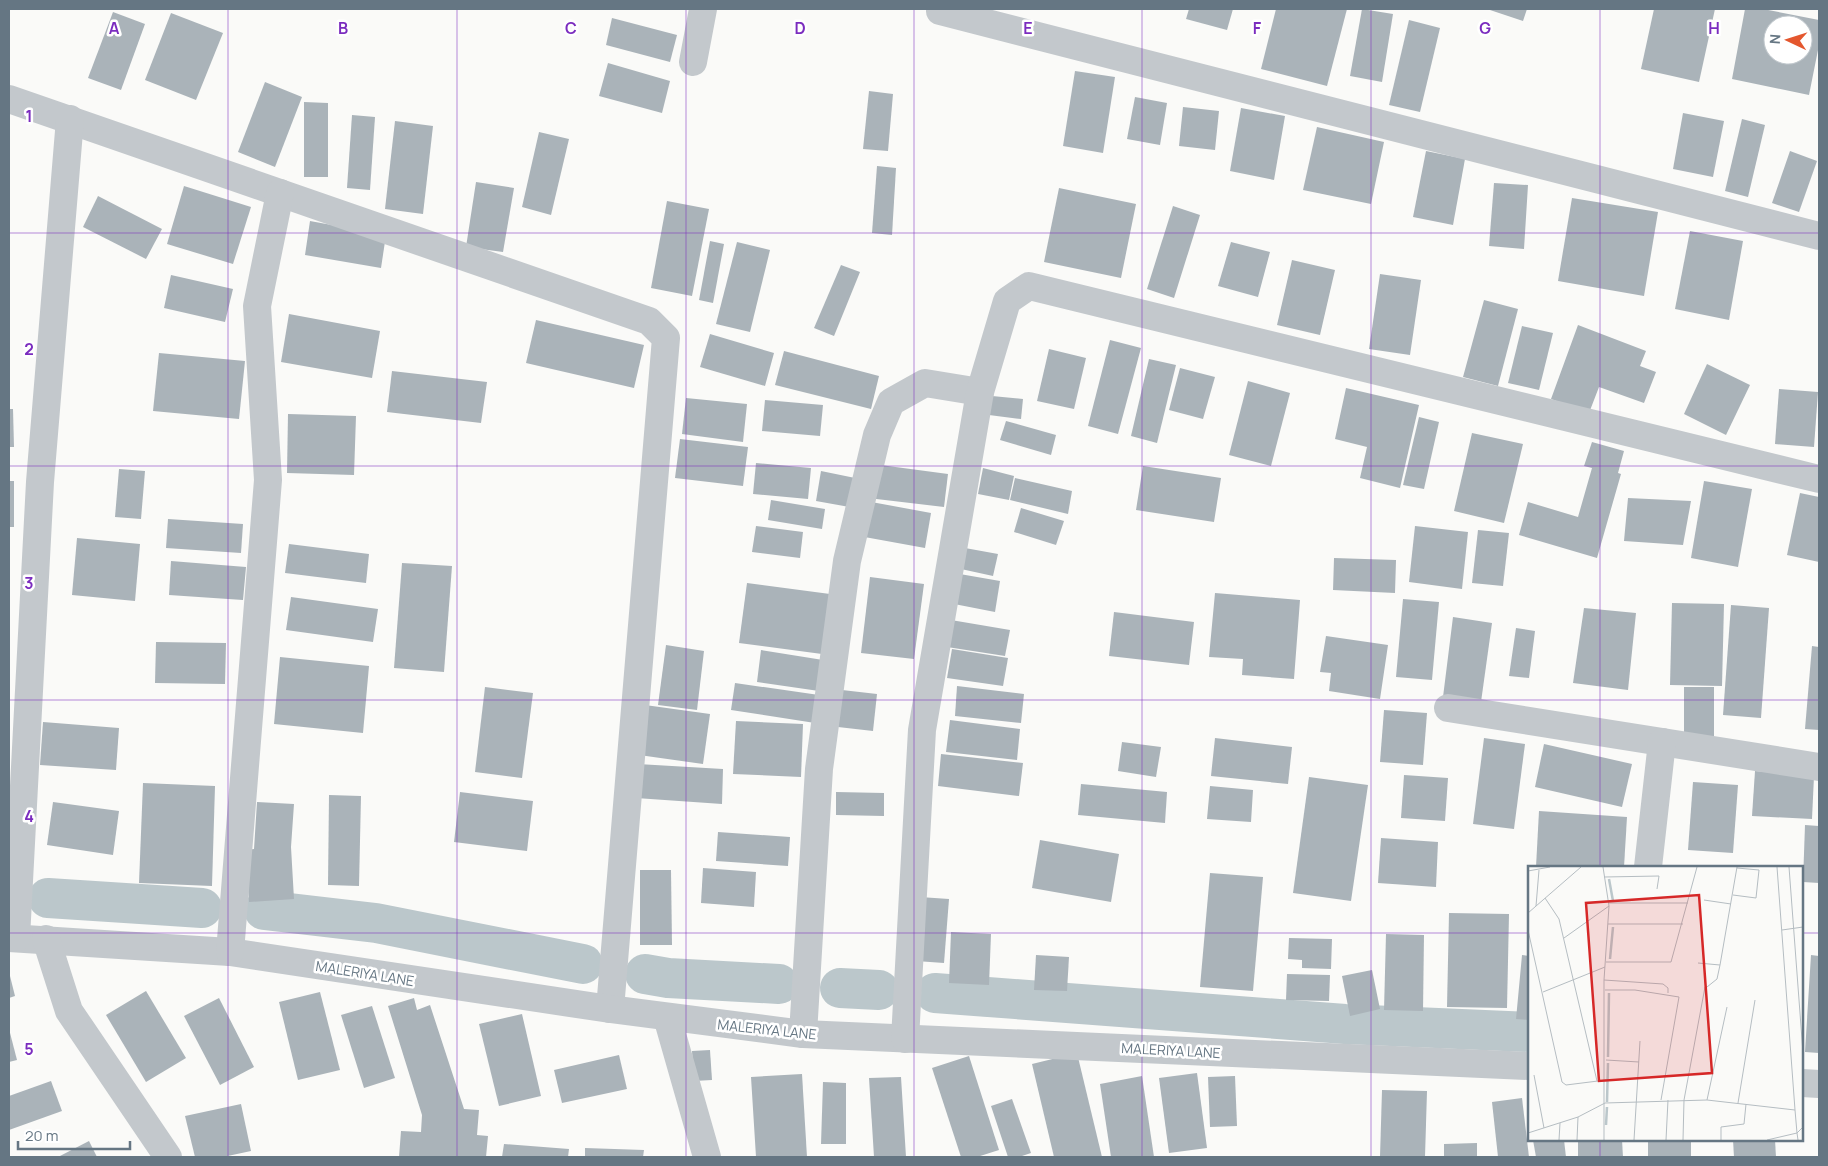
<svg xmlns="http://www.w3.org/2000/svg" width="1828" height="1166" font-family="Manrope,sans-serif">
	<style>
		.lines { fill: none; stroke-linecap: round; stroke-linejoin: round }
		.canal { stroke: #bbc7cb; stroke-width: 40 }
		.building { fill: #aab3b9; fill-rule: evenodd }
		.minor { stroke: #c3c8cc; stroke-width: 28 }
		.grid { fill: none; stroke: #7b2cbf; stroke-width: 1; stroke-opacity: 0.55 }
		.labels { text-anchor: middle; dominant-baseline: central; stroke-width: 5; stroke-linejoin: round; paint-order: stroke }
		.street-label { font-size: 14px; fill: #657683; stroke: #fff }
		.inset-river { fill: none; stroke: #bbc7cb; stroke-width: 2.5 }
		.inset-road { fill: none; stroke: #b5bdc2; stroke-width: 1 }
		.view { fill: #d62828; fill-opacity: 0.15; stroke: #d62828; stroke-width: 2.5 }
		.inset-edge { fill: none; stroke: #657683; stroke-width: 2.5 }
		.grid-label { font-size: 16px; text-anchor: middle; font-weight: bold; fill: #7b2cbf; stroke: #fff; stroke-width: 5; stroke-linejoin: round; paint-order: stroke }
	</style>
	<rect width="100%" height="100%" fill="#fafaf8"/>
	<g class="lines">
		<g class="canal">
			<polyline points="48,898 202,908"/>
			<polyline points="264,910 376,923 583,964"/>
			<polyline points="645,974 668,978 779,984"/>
			<polyline points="840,988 879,990"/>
			<polyline points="935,993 1345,1024 1529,1032"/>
		</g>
	</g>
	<g class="building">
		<polygon points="1189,9 1233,9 1227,30 1186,19"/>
		<polygon points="1276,9 1347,9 1327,86 1261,69"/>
		<polygon points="1362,9 1393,14 1382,82 1350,76"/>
		<polygon points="1487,9 1527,9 1523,21"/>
		<polygon points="1654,9 1715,9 1699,82 1641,69"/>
		<path d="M1745,9h18l56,11v25l-10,50 -77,-16zM1773,25h30v30h-30z"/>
		<polygon points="113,12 145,24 121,90 88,78"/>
		<polygon points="171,13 223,33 196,100 145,80"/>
		<polygon points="612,18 677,35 670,62 606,45"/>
		<polygon points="1409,20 1440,28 1420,112 1389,105"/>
		<polygon points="608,63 670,81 662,113 599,96"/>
		<polygon points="1075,71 1115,77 1103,153 1063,146"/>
		<polygon points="265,82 302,97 275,167 238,152"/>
		<polygon points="869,91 893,94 888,151 863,149"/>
		<polygon points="1135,97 1167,103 1160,145 1127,139"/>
		<polygon points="304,102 328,103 328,177 304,177"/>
		<polygon points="1183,107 1219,111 1215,150 1179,146"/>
		<polygon points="1241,108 1285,116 1274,180 1230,171"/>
		<polygon points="1683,113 1724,121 1713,177 1673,169"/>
		<polygon points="352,115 375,117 370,190 347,188"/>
		<polygon points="1742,119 1765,125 1748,197 1725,191"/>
		<polygon points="395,121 433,126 423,214 385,209"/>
		<polygon points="1317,127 1384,142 1371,204 1303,190"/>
		<polygon points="539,132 569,139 551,215 522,207"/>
		<polygon points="1426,151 1465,159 1453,225 1413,217"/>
		<polygon points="1790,151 1817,161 1799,212 1772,203"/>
		<polygon points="877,166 896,168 892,235 872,233"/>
		<polygon points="476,182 514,188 503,252 466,247"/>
		<polygon points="1494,183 1528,185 1524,249 1489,246"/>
		<polygon points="184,186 251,207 233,264 167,244"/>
		<polygon points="1059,188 1136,204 1121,278 1044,262"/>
		<polygon points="98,196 162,229 146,259 83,227"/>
		<polygon points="1572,198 1658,212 1644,296 1558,281"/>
		<polygon points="667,201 709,209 692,296 651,288"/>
		<polygon points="1173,206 1200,215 1174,298 1147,289"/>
		<polygon points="310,221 386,235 381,268 305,255"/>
		<polygon points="1690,231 1743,241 1729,320 1675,309"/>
		<polygon points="710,241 724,244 713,303 699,300"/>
		<polygon points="737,242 770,250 750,332 716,324"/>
		<polygon points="1231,242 1270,252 1258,297 1218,286"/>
		<polygon points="1292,260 1335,270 1320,335 1277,325"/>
		<polygon points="841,265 860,272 834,336 814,328"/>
		<polygon points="1380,274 1421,280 1410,355 1369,349"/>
		<polygon points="171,275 233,289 225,322 164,308"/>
		<polygon points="1484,300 1518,309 1498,386 1463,377"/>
		<polygon points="289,314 380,331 372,378 281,362"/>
		<polygon points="536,320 644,345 634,388 526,363"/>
		<polygon points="1578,325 1646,351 1640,366 1656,372 1644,403 1599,387 1589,413 1551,399"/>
		<polygon points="1522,326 1553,333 1539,390 1508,383"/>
		<polygon points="710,334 774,353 765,386 700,367"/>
		<polygon points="1110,340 1141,348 1118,434 1088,426"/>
		<polygon points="1049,349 1086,358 1074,409 1037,401"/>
		<polygon points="784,351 879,376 871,409 775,385"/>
		<polygon points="159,353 245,361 239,419 153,411"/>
		<polygon points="1149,359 1176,365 1157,443 1131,436"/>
		<polygon points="1707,364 1750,385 1726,435 1684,414"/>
		<polygon points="1180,368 1215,377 1203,419 1169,410"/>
		<polygon points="392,371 487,382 481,423 387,412"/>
		<polygon points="1248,381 1290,393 1271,466 1229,455"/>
		<polygon points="1346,388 1419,405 1400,488 1360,478 1367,447 1335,439"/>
		<polygon points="1779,389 1818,392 1814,447 1775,444"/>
		<polygon points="992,396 1023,399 1021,419 989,415"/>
		<polygon points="686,398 747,404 743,442 682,434"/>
		<polygon points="765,400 823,405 820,436 762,431"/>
		<polygon points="9,409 13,409 14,447 9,447"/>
		<polygon points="288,414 356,416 354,475 287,473"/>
		<polygon points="1419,417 1439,422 1424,489 1403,485"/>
		<polygon points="1006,421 1056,435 1051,455 1000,440"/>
		<polygon points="1472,433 1523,444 1504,523 1454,511"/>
		<polygon points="680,439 748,447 743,486 675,478"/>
		<polygon points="1592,442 1624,451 1618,473 1621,474 1597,558 1519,535 1528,502 1578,517 1592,468 1584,466"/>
		<polygon points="756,463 811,468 808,499 753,494"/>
		<polygon points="873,464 948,474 944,507 868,498"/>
		<polygon points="1143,466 1221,478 1214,522 1136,510"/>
		<polygon points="983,468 1014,476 1009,500 978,494"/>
		<polygon points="119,469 145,471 141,519 115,517"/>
		<polygon points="821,471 860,479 855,508 816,501"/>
		<polygon points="1015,478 1072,491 1068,514 1010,500"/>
		<rect x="9" y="481" width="5" height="46"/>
		<polygon points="1704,481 1752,489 1738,567 1691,558"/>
		<polygon points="1800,493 1819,497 1819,562 1787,555"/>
		<polygon points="1628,498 1691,501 1683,545 1624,541"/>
		<polygon points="771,500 825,509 822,529 768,520"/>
		<polygon points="866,501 931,513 925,548 859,536"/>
		<polygon points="1021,508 1064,521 1056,545 1014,532"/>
		<polygon points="168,519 243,524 241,553 166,548"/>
		<polygon points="756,526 803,532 800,558 752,552"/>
		<polygon points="1415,526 1468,532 1462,589 1409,582"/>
		<polygon points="1478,530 1509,533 1503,586 1472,583"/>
		<polygon points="77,538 140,544 135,601 72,595"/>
		<polygon points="289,544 369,554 366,583 285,573"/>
		<polygon points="965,548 998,554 993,576 961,569"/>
		<polygon points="1334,558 1396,560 1395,593 1333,590"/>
		<polygon points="171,561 246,567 243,600 169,595"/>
		<polygon points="402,563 452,566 444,672 394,668"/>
		<polygon points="954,573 1000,581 995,612 949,603"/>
		<polygon points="870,577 924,584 914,659 861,653"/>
		<polygon points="747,583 830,594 822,654 739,643"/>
		<polygon points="1215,593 1300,600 1294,679 1242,675 1243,659 1209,657"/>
		<polygon points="291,597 378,609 373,642 286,630"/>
		<polygon points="1403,599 1439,602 1432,680 1396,677"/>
		<polygon points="1672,603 1724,604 1722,686 1670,685"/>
		<polygon points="1731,605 1769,608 1761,718 1723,715"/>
		<polygon points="1584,608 1636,613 1628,690 1573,683"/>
		<polygon points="1114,612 1194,622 1189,665 1109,656"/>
		<polygon points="1453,617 1492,623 1481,702 1443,697"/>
		<polygon points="951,620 1010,630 1005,656 947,647"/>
		<polygon points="1516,628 1535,631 1529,678 1509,676"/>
		<polygon points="1326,636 1388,645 1380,699 1329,691 1331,673 1320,672"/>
		<polygon points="156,642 226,643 225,684 155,683"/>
		<polygon points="666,645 704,651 697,710 658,705"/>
		<polygon points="1812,646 1819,647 1819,730 1805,729"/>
		<polygon points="952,649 1008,658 1003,686 947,678"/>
		<polygon points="761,650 823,660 819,691 757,682"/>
		<polygon points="280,657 369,666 363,733 274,724"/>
		<polygon points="735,683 819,695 815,723 731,710"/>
		<polygon points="957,686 1024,694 1021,723 955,716"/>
		<polygon points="485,687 533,693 522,778 475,772"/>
		<polygon points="1684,687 1714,687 1714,736 1684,737"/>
		<polygon points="842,690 877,694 873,731 838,727"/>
		<polygon points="645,705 710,714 703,764 639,755"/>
		<polygon points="1384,710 1427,713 1423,765 1380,762"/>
		<polygon points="950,720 1020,729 1017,760 946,752"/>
		<polygon points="736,721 803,724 801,777 733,774"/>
		<polygon points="43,722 119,728 116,770 40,765"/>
		<polygon points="1215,738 1292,747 1288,784 1211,776"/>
		<polygon points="1484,738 1525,744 1514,829 1473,824"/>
		<polygon points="1122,742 1161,747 1156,777 1118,771"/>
		<polygon points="1544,744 1632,764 1622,807 1535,787"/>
		<polygon points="941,754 1023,763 1019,796 938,786"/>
		<polygon points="638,764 723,769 722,804 636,798"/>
		<polygon points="1755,771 1814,776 1812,819 1752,816"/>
		<polygon points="1404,775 1448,778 1445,821 1401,818"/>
		<polygon points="1309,777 1368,785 1351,901 1293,893"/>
		<polygon points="1693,782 1738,785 1733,853 1688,850"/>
		<polygon points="143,783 215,786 212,886 139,883"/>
		<polygon points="1081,784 1167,792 1165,823 1078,815"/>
		<polygon points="1210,786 1253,790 1251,822 1207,819"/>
		<polygon points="460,792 533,801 527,851 454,842"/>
		<polygon points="836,792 884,793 884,816 836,815"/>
		<polygon points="329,795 361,796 359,886 328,885"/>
		<polygon points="53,802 119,811 113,855 47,845"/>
		<polygon points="257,802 294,804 291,847 294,899 249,902 245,850 254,849"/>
		<polygon points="1539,811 1627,817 1624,867 1536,867"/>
		<polygon points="1805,825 1819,826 1819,883 1803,882"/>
		<polygon points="718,832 790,837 788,866 716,861"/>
		<polygon points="1381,838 1438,842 1436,887 1378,883"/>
		<polygon points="1040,840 1119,854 1111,902 1032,888"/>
		<polygon points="703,868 756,872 754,907 701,903"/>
		<polygon points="640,870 671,870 672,945 640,945"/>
		<polygon points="1210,873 1263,877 1253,991 1200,987"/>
		<polygon points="920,897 949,899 944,963 916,961"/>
		<polygon points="1449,913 1509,914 1507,1008 1447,1007"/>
		<polygon points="951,932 991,934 989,985 949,983"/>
		<polygon points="1386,934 1424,935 1423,1011 1384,1010"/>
		<polygon points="1289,938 1332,939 1331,969 1302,968 1302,960 1288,959"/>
		<polygon points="1036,955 1069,957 1067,991 1034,990"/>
		<polygon points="1522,955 1529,956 1529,1020 1516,1019"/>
		<polygon points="1811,955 1819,956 1819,1053 1805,1052"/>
		<polygon points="1372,970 1380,1009 1350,1016 1342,976"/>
		<polygon points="9,972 15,996 9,998"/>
		<polygon points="1287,974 1330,975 1329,1001 1286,1000"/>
		<polygon points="146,991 186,1058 146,1082 106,1015"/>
		<polygon points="320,992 340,1070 298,1080 279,1002"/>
		<polygon points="219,998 254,1067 220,1085 184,1016"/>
		<polygon points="414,998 417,1010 430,1005 464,1109 479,1110 477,1135 488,1136 486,1157 399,1157 401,1131 421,1132 422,1115 388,1006"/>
		<polygon points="372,1006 395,1078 364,1088 341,1015"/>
		<polygon points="522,1014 541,1096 499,1106 479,1024"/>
		<polygon points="9,1029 17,1060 9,1062"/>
		<polygon points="710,1050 712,1080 694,1081 692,1051"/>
		<polygon points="1077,1053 1102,1157 1054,1157 1032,1064"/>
		<polygon points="619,1055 627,1089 562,1103 554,1070"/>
		<polygon points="969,1056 999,1150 977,1157 961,1157 932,1068"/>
		<polygon points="1197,1073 1207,1148 1169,1153 1159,1078"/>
		<polygon points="802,1074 807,1157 756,1157 751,1077"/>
		<polygon points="1142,1076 1154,1157 1111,1157 1100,1084"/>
		<polygon points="1235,1076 1237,1126 1210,1127 1208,1077"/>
		<polygon points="901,1077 906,1157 874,1157 869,1078"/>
		<polygon points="51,1081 62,1111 9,1130 9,1096"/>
		<polygon points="823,1082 846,1083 846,1144 821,1144"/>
		<polygon points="1382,1090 1427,1091 1425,1157 1380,1157"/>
		<polygon points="1522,1098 1529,1157 1498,1157 1492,1102"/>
		<polygon points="1012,1099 1031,1153 1019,1157 1008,1157 991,1106"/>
		<polygon points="241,1104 251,1151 223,1157 195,1157 185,1116"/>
		<polygon points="1533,1140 1564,1140 1566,1157 1536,1157"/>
		<polygon points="1578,1140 1622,1140 1623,1157 1578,1157"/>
		<rect x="1648" y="1140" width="43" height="17"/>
		<polygon points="1733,1140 1775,1140 1776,1157 1734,1157"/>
		<polygon points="89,1141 97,1157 58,1157"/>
		<polygon points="1477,1143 1477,1157 1444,1157 1444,1144"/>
		<polygon points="504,1144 569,1149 568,1157 502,1157"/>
		<polygon points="585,1148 644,1150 643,1157 585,1157"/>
	</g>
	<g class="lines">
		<g class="minor">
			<polyline points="940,11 1819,236"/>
			<polyline points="693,62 703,9"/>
			<polyline points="9,99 649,321 666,338 610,1009"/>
			<polyline points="1448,708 1819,767"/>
			<polyline points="1648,867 1662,742"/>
			<polyline points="9,938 230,952 610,1009 803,1034 1529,1066"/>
			<polyline points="16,938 40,482 70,119"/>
			<polyline points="46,939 69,1011 168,1157"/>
			<polyline points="230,952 268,480 257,306 280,193"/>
			<polyline points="667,1017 707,1157"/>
			<polyline points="803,1034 819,769 847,561 877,435 891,402 925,383 980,392"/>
			<polyline points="905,1039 922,730 980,392 1007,301 1029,286 1819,479"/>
			<polyline points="1802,1083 1819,1084"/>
		</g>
	</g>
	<path class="grid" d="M228,9v1148M457,9v1148M686,9v1148M914,9v1148M1142,9v1148M1371,9v1148M1600,9v858M9,233h1810M9,466h1810M9,700h1810M9,933h1520M1802,933h17M1600,1140v17"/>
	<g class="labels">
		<g class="street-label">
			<text transform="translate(365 973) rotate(9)">MALERIYA LANE</text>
			<text transform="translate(767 1029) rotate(6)">MALERIYA LANE</text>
			<text transform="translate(1171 1050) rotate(3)">MALERIYA LANE</text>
		</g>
	</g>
	<g transform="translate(1528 866)">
		<rect width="275" height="275" fill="#fafaf8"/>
		<path class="inset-river" d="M81,13l4,22M82,93l3,-32M80,191l1,-64M79,236l1,-39M78,259l1,-18"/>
		<path class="inset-road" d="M75,1l6,39 -5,74v160M249,1l18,243M261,1l14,186M0,5l22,-4M76,11l55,-1 -2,13M205,29l23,3 3,-28 -22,-2M17,32l14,21 38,162M176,34l27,4M80,37h80M8,40l3,-36M0,47l53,-46M80,58h75M0,64l34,152 4,3 40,-5M254,64l21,-3M36,72l45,-32M78,96h65l26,-95M170,97l22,2 17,-98M76,114l59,4 5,4v5M179,121l10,-8 3,-14M77,124h30l44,7 -18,103M15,126l62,-25M78,194l33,2M6,209l10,53M179,234l20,-93M210,237l17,-103M0,267l50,-16 27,-14 102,-3 88,10 2,23 -30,7M31,274l1,-17M49,274l1,-23M106,274l6,-99M138,274l2,-40M155,274l1,-40 21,-113M193,274v-13l23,-3 2,-20M270,274l-1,-7 6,-6"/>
		<path class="view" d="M171,29l13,178 -113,8 -13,-178z"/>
		<rect width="275" height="275" class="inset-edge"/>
	</g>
	<g class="grid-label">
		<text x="114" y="34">A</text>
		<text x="343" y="34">B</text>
		<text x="571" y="34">C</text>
		<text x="800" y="34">D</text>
		<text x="1028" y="34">E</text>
		<text x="1257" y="34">F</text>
		<text x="1485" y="34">G</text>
		<text x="1714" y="34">H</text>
		<text x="29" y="122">1</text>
		<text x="29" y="355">2</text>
		<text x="29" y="589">3</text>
		<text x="29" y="822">4</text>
		<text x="29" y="1055">5</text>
	</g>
	<rect width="1828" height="1166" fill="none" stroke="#657683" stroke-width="20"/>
	<g transform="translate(1788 40) rotate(274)"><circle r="24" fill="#ffffff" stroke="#c1c8cd"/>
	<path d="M0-4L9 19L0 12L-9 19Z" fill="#e4572e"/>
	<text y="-8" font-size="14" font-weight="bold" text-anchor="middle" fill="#657683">N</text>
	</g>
	<path d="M18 1141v8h112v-8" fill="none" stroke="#657683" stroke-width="2.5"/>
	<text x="25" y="1141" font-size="15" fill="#657683" stroke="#ffffff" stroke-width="4" paint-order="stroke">20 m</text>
</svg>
